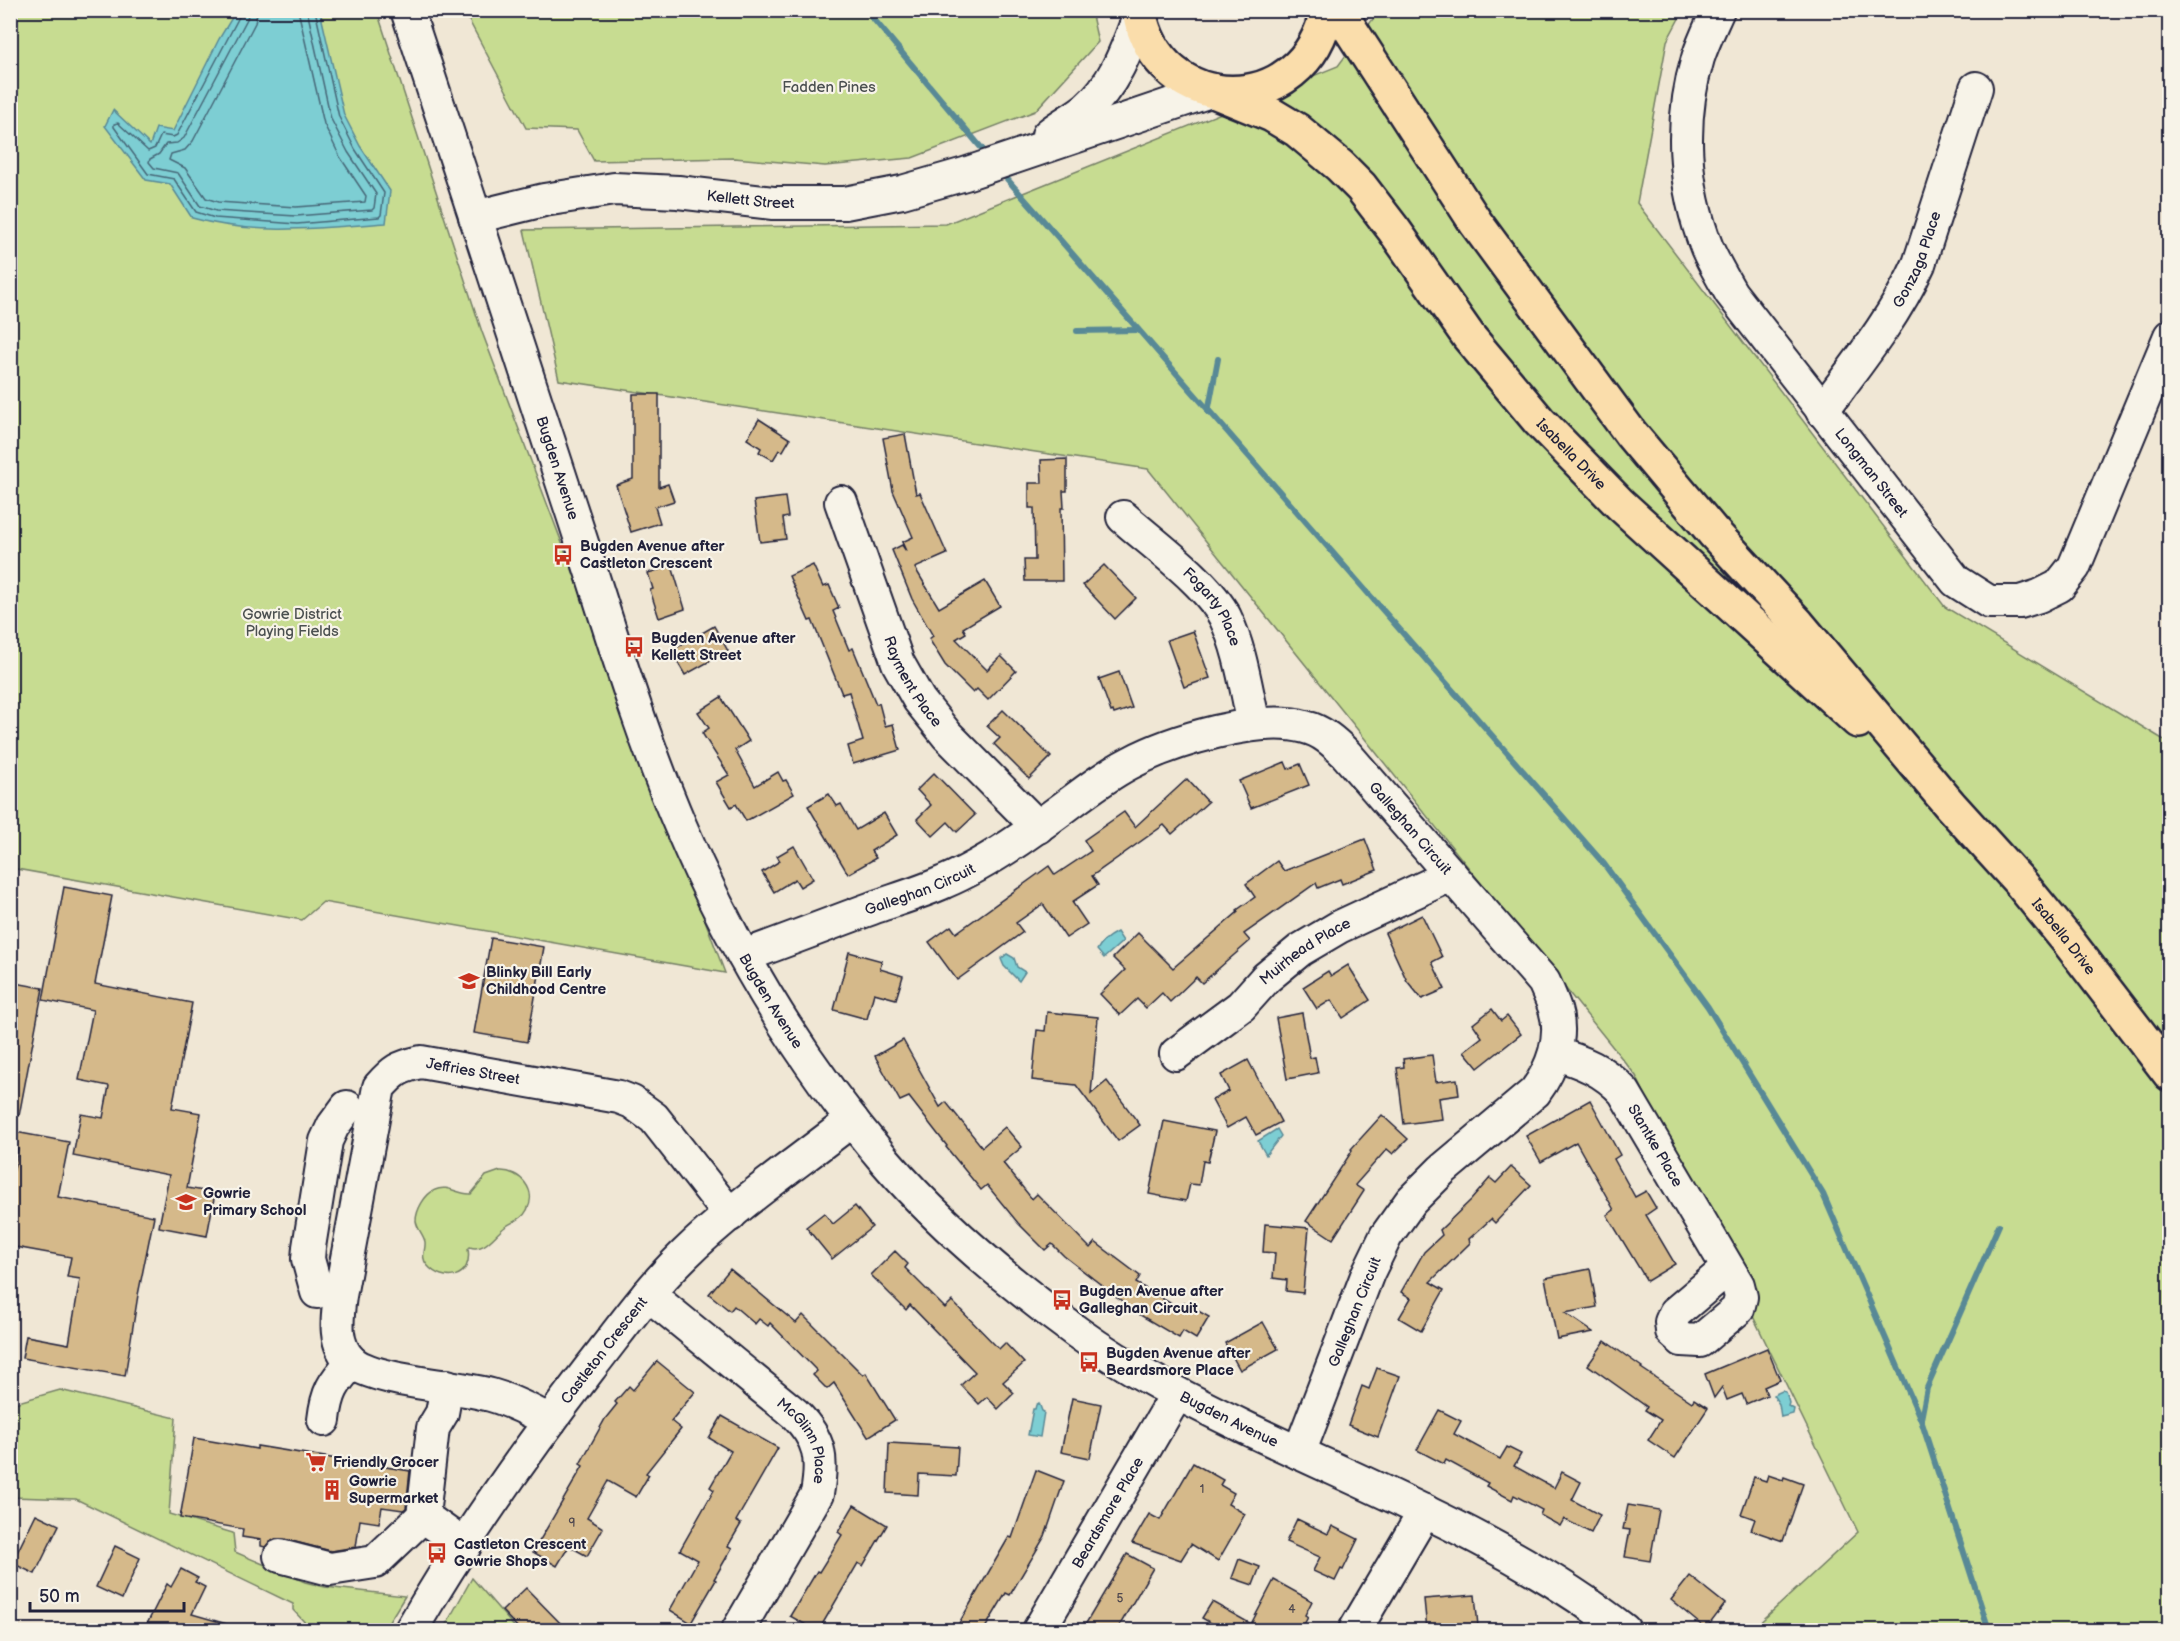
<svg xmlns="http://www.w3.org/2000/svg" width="2180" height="1641" font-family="'Balsamiq Sans',sans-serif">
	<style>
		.green { fill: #c7dc91; stroke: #747f66; stroke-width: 1.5 }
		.water { fill: #7dced3; stroke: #598996; stroke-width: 1.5 }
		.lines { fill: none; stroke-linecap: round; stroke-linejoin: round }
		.shore { stroke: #466778; stroke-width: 1.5 }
		.stream { stroke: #598996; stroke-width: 6 }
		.building { fill: #d5b98a; stroke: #22223b; stroke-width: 1.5 }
		.minor-casing { stroke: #22223b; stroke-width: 36 }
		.major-casing { stroke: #22223b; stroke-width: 38 }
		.minor { stroke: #f7f3e8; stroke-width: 32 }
		.major { stroke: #faddab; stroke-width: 33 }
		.labels { text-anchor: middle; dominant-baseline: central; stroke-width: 4.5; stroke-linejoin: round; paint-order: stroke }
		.number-label { font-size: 12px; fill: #4f484f }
		.park-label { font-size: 15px; fill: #4b5050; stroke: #f7f3e8 }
		.street-label { font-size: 15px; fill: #22223b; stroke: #f7f3e8 }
		.poi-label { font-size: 15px; font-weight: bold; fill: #22223b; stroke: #f7f3e8; text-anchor: start }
	</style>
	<rect width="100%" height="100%" fill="#f0e7d5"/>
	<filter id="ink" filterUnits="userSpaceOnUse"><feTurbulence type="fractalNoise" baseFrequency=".0167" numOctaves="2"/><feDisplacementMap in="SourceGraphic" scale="12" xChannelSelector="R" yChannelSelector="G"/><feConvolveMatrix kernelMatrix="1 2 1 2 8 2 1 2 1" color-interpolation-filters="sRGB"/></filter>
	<g filter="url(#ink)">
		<g class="green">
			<polygon points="10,11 377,11 482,332 725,973 323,902 302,920 11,868"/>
			<polygon points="464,11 1091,11 1098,42 1035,111 912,158 825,166 734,158 594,161 577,130 526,128"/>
			<polygon points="1379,11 1683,11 1667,41 1637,203 1945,607 2169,743 2169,1630 1752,1630 1858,1532 1636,1076 1148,469 559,380 524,230 946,224 1338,66"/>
			<path d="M500,1171c20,-1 38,20 27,39 -5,10 -14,11 -22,17 -11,8 -20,25 -35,20l-2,2c5,29 -24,36 -41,16 -7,-9 -1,-14 -2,-23 -1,-7 -8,-13 -9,-21 0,-11 9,-27 19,-31 13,-6 23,5 36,4l15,-18z"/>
			<polygon points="60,1390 176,1418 169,1514 233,1533 235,1552 305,1582 325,1587 405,1596 384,1630 312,1630 293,1610 293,1604 76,1499 11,1497 11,1402 15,1403"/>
			<polygon points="472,1578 517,1630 443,1630"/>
		</g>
		<g class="water">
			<path d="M236,11h84l24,104 16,31 30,45 -4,32c-64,5 -131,13 -194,-5l-22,-34 -24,-4 -41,-54 8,-16 37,35 6,-17 17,3 46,-92z"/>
			<path d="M1117,932l6,9 -19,17 -7,-8c4,-8 12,-14 20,-18z"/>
			<polygon points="1007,954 1014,958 1017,967 1025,972 1019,981 1004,966 1001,959"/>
			<polygon points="1277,1129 1281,1136 1266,1155 1258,1141"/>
			<polygon points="1782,1391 1786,1392 1789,1403 1788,1406 1794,1409 1793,1414 1781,1417 1779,1404 1773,1395"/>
			<polygon points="1039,1403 1042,1411 1044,1412 1040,1437 1028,1435 1033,1409 1035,1409 1036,1405"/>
		</g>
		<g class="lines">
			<g class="shore">
				<polyline points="241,10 240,15 177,135 173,137 161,135 155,148 148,151 118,123 114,124 114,127 148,174 174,179 196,212 215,218 297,224 379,217 381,215 384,193 355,149 339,117 315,10"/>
				<polyline points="249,10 247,19 184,138 177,143 166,144 159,154 150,159 149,162 154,168 178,173 200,206 216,211 296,216 372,210 374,208 376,194 348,152 331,119 307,10"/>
				<polyline points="258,10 255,23 193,141 185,150 171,154 169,160 185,168 206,198 218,202 296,207 365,202 366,196 340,157 324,124 298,10"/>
			</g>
			<g class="stream">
				<polyline points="866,10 989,157"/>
				<polyline points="1001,172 1604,864 1708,1007 1823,1194 1921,1420 1989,1630"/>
				<polyline points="1077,331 1138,330"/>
				<polyline points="1208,412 1218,359"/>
				<polyline points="1921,1419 1927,1388 1999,1225"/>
			</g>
		</g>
		<g class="building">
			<polygon points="633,394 659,394 659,487 668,484 674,501 655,507 660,523 631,532 616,485 633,479"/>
			<polygon points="759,419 790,439 783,451 779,450 773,460 759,452 761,448 747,439"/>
			<polygon points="905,434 916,494 920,493 947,554 915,568 939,608 985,581 1000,606 963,628 966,633 956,639 987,670 1001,656 1016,671 988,700 977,689 973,693 945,665 929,639 933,636 912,599 892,550 902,545 906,551 902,542 913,537 893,491 883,438"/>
			<polygon points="1067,459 1067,491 1063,491 1064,508 1061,508 1062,581 1025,581 1024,560 1035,560 1034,508 1029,508 1029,483 1042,483 1041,460"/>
			<polygon points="785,497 788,517 783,518 786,539 760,542 754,501"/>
			<polygon points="813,565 823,587 829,585 839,608 833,611 849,650 853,648 876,704 879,703 885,726 893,724 900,750 853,764 848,746 863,741 849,692 842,694 812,620 809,621 789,576"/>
			<polygon points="1104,565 1136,598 1115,619 1083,585"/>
			<polygon points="672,566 685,609 659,618 650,590 653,589 648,573"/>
			<polygon points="714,626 728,651 685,675 671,651"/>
			<polygon points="1193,631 1210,678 1184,687 1167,640"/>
			<polygon points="1119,672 1132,708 1114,714 1113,711 1111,712 1099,679"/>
			<polygon points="721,697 749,741 735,750 755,786 778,772 783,781 786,780 794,794 746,821 736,804 731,807 716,782 729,775 702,733 709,728 698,712"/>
			<polygon points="1003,710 1051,757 1029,779 994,744 1000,738 987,726"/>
			<polygon points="1285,762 1288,769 1300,764 1309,785 1251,808 1239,781"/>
			<polygon points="934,773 975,815 957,832 948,822 933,836 917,819 931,805 917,790"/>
			<polygon points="1187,779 1208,802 1172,834 1164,825 1092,876 1098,885 1072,902 1087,924 1066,938 1043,904 1016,923 1023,932 957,980 929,942 951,926 956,933 1049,866 1055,875 1091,851 1084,840 1124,812 1135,827"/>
			<polygon points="829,794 837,806 841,804 856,830 884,813 897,835 871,851 876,858 848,874 808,806"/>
			<polygon points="1365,839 1377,870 1342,884 1340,879 1318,888 1316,883 1244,934 1250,941 1202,983 1196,977 1170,1002 1162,993 1146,1008 1137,999 1120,1015 1100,994 1125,970 1113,958 1138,933 1173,968 1238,912 1237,910 1255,897 1246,884 1277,861 1284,871"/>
			<polygon points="794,846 813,879 800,887 795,879 774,892 762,872 780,861 777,856"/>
			<polygon points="64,887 112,896 95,984 192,1003 172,1108 201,1113 187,1188 215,1193 207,1236 159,1227 169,1175 73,1156 81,1114 103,1118 109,1086 79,1080 93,1010 43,1000"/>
			<polygon points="1422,915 1442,957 1432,962 1445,989 1422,999 1407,981 1385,933"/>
			<polygon points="491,938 544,947 527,1042 474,1033"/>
			<polygon points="849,952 882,961 880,969 903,976 896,999 874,993 867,1019 834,1010"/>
			<polygon points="1348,965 1370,1000 1343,1018 1331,1000 1317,1009 1303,987 1328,971 1331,976"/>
			<polygon points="10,982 43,988 19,1116 10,1115"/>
			<polygon points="1492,1009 1501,1021 1507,1016 1521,1034 1478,1068 1464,1051 1482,1037 1473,1024"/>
			<polygon points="1047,1012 1098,1017 1091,1094 1107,1081 1140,1125 1118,1141 1076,1085 1032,1080 1037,1030 1045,1031"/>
			<polygon points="1302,1013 1310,1058 1315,1057 1318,1073 1287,1079 1276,1018"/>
			<polygon points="903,1040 940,1107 946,1102 982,1147 1005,1127 1022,1147 1003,1163 1032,1199 1037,1194 1090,1248 1095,1242 1140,1276 1136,1283 1180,1309 1184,1303 1209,1317 1196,1339 1183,1331 1179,1338 1140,1315 1064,1256 1052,1244 1045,1250 1018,1223 987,1185 981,1190 946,1147 947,1146 909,1097 900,1101 875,1056"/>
			<polygon points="1432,1055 1436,1082 1457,1079 1459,1095 1439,1098 1442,1119 1404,1124 1397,1068 1404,1067 1403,1059"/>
			<polygon points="1248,1060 1281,1122 1256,1135 1246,1117 1227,1128 1212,1100 1229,1091 1221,1075"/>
			<polygon points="1590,1100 1620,1155 1614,1159 1635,1197 1646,1191 1656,1208 1646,1215 1675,1264 1647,1281 1607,1215 1614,1210 1576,1142 1541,1162 1526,1136"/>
			<polygon points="1382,1115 1408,1139 1393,1154 1387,1149 1355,1185 1364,1191 1333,1239 1306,1221 1352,1151 1351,1149"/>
			<polygon points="1164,1121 1215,1131 1208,1162 1203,1161 1199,1185 1190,1184 1186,1201 1149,1194"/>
			<polygon points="10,1131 69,1142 58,1197 154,1216 138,1295 125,1376 22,1358 26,1336 69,1344 80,1279 67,1277 71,1257 10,1246 10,1188 18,1149 10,1148"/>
			<polygon points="1511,1167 1531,1185 1495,1223 1491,1219 1469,1239 1470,1243 1430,1282 1444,1290 1421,1331 1399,1318 1411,1298 1401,1292 1424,1252 1442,1235 1440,1230 1471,1200 1490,1178 1496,1183"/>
			<polygon points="855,1206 872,1227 832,1259 806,1227 824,1213 833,1224"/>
			<polygon points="1265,1224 1309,1228 1303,1293 1286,1291 1287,1280 1273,1278 1275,1253 1263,1252"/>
			<polygon points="895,1251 908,1264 905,1268 945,1308 952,1301 999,1349 1005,1343 1024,1363 1003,1382 1014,1393 998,1409 987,1397 979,1404 961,1385 975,1372 910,1305 906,1310 871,1275"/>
			<polygon points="730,1269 796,1323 803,1315 863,1375 866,1373 895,1420 868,1437 834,1383 827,1389 813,1375 817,1371 770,1323 768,1326 759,1319 755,1324 734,1306 730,1311 709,1294"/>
			<polygon points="1590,1269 1597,1307 1565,1313 1593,1332 1557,1339 1545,1278"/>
			<polygon points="1263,1322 1278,1349 1240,1370 1225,1343"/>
			<polygon points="1605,1341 1642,1367 1641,1368 1692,1402 1694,1399 1708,1408 1675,1458 1648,1440 1661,1420 1645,1410 1647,1407 1588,1365"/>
			<polygon points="1767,1348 1780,1380 1764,1387 1767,1395 1746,1404 1742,1394 1727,1400 1722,1387 1714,1398 1705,1374"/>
			<polygon points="657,1361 695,1392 671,1421 681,1429 646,1473 649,1475 636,1497 608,1481 587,1518 603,1528 587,1556 569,1546 557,1566 533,1552 583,1466 580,1464 605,1419 617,1404 615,1402 629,1386 633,1390"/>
			<polygon points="1377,1368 1400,1376 1378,1437 1348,1425 1362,1386 1369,1389"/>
			<polygon points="1072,1398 1101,1404 1090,1458 1061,1452"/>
			<polygon points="1439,1410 1461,1421 1454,1434 1500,1459 1507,1447 1521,1454 1514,1466 1554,1488 1562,1472 1581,1482 1572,1500 1600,1515 1591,1533 1564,1519 1560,1526 1540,1515 1542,1510 1514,1495 1512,1500 1486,1486 1488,1483 1446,1460 1444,1464 1417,1450"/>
			<polygon points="722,1416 778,1448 736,1521 741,1524 728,1546 732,1548 714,1579 716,1580 691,1623 670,1610 698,1560 680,1550 714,1490 710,1487 731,1451 709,1438"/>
			<polygon points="194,1438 257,1449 257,1446 410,1471 406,1508 403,1510 382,1507 379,1523 360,1520 356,1547 331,1551 284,1539 275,1539 265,1547 261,1546 261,1540 242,1537 243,1529 180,1518"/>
			<polygon points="889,1443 958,1447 956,1476 919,1474 918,1495 887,1493"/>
			<polygon points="1193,1463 1223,1480 1220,1485 1234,1493 1228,1504 1245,1514 1218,1561 1191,1544 1181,1560 1132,1543 1149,1514 1160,1520"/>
			<polygon points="1036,1470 1064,1481 1045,1536 1010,1595 1006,1593 984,1630 955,1630 1009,1537 1012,1538"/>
			<polygon points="1768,1475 1783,1480 1784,1477 1803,1484 1783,1541 1751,1530 1755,1519 1741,1514 1754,1477 1766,1481"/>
			<polygon points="854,1505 887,1525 863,1566 858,1563 819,1630 815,1630 790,1616 817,1571 819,1572 842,1535 838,1532"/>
			<polygon points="1628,1505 1659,1510 1650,1561 1625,1557 1630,1530 1623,1529"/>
			<polygon points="36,1514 59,1525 35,1574 12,1563"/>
			<polygon points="1297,1519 1328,1534 1332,1526 1358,1539 1343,1570 1341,1569 1335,1581 1313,1571 1320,1557 1286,1542"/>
			<polygon points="115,1546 140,1558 122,1599 96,1587"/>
			<polygon points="1127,1554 1153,1568 1117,1630 1082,1630"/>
			<polygon points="1239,1559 1260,1567 1253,1585 1232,1578"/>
			<polygon points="181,1569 198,1578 195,1582 205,1587 192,1614 234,1626 234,1630 144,1630 167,1584 171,1587"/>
			<polygon points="1690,1576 1725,1604 1706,1629 1671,1600"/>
			<polygon points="1274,1580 1312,1601 1305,1615 1308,1617 1301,1630 1223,1630 1202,1618 1212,1602 1251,1624"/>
			<polygon points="526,1588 567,1630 520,1630 502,1611"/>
			<polygon points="1475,1595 1478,1626 1427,1630 1424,1599"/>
		</g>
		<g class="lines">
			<g class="minor-casing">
				<g id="minor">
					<path id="s1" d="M407,10c54,163 108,327 161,490 36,108 67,220 112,325 51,121 121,237 206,337 56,65 123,121 192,171 52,38 111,67 168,95 129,62 265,114 378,202"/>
					<path id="s2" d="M1718,10c-7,16 -15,32 -20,48 -19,62 -15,130 9,190 7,16 16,31 24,45l225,288 33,21h31l19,-6 20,-10 15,-19 96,-231"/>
					<path d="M1048,135c12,-10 27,-17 39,-27 29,-25 40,-60 53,-94"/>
					<path id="s3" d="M475,217l69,-17 70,-11 64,3 95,11h72l57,-11 63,-18 248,-84"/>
					<path id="s4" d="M1822,411c35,-47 73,-94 97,-147l57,-176"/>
					<path id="s5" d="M841,502l57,161 21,37 28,35 91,92"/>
					<path id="s6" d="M1123,517c30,27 84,65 102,100 16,33 21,73 29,107"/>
					<path id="s7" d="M744,956c44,-16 88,-33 131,-49 23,-8 47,-15 69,-25 33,-14 64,-34 93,-55 31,-21 60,-47 93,-64 41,-22 130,-49 175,-36 17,4 29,15 41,27l198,228c4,9 8,18 11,27 9,29 -3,60 -20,83l-93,78 -31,31 -25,35 -18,37 -69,180"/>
					<path id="s8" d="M1176,1054l65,-48 25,-28 34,-28 39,-23 112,-52"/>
					<path id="s9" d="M1555,1054c27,7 50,17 69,38l114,193 3,12 -3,12 -38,32 -18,-1 -10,-9 -1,-9 4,-9 52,-44"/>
					<polyline points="317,1292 308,1259 309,1247 326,1141 333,1126 347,1107"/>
					<path id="s10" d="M648,1294l147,120c26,26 28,45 22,80l-79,136"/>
					<polyline points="447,1386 442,1413 433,1428 423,1516 465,1546"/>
					<path d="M324,1420c3,-28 9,-37 28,-58"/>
					<path id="s11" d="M550,1421c-19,-10 -38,-20 -59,-26 -33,-9 -117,-14 -139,-33 -19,-17 -15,-44 -12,-66l39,-209c15,-17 20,-20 42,-25l198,35 13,5 22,16 76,97"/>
					<polyline points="280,1556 330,1569 375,1562 423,1516"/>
					<path id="s12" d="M411,1630c52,-90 115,-179 179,-262 30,-38 58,-78 93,-112 51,-50 113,-92 169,-136"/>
					<path id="s13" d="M1039,1630l138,-236"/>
					<polyline points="1355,1630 1425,1511"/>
				</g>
			</g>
			<g class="major-casing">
				<g id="major">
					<path d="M1139,10c18,110 167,110 188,0"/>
					<path id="s14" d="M1338,10l138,213 155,211 82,98 85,92 152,181 69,76 49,60 102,133"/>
					<path id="s15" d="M1216,92l56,23 25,15 43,36 21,21 33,43 75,107 70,84 81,83 238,217"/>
				</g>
			</g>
			<use href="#minor" class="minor"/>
			<use href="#major" class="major"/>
		</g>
	</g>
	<defs>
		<g id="bus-bare" transform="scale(1.62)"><path d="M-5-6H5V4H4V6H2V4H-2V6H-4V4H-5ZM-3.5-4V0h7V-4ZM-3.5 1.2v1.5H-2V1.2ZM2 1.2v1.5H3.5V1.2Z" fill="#c8321e" stroke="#f7f3e8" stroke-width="2.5" paint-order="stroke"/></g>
		<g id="school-bare" transform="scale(1.62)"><path d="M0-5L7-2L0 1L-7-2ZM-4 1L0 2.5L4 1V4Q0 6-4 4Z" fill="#c8321e" stroke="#f7f3e8" stroke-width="2.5" paint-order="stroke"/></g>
		<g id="supermarket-bare" transform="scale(1.62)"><path d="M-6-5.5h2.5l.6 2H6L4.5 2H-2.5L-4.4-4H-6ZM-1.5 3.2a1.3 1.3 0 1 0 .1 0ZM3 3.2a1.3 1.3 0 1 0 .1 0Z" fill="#c8321e" stroke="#f7f3e8" stroke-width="2.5" paint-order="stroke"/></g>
		<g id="building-bare" transform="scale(1.62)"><path d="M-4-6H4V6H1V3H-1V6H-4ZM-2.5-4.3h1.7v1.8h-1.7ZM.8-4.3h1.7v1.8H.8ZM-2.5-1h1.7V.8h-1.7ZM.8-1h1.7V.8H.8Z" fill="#c8321e" stroke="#f7f3e8" stroke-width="2.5" paint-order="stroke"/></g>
	</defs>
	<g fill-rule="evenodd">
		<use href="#bus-bare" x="563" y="555"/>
		<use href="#bus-bare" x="634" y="647"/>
		<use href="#school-bare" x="469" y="981"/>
		<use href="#school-bare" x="186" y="1202"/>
		<use href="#bus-bare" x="1062" y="1300"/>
		<use href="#bus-bare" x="1089" y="1362"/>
		<use href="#supermarket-bare" x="316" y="1462"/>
		<use href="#building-bare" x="332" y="1490"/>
		<use href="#bus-bare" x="437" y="1553"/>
	</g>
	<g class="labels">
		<g class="number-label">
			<text x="1202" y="1489">1</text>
			<text x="572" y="1523">9</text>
			<text x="1120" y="1598">5</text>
			<text x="1292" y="1609">4</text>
		</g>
		<g class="park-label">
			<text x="829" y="87">Fadden Pines</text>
			<text x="292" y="614">Gowrie District<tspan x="292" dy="17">Playing Fields</tspan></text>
		</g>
		<g class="street-label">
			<text stroke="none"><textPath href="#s3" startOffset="279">Kellett Street</textPath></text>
			<text stroke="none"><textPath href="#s4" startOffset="180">Gonzaga Place</textPath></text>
			<text stroke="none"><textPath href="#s15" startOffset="516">Isabella Drive</textPath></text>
			<text stroke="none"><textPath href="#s1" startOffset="482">Bugden Avenue</textPath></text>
			<text stroke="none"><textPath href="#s2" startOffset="525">Longman Street</textPath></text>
			<text stroke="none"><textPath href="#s6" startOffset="128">Fogarty Place</textPath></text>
			<text stroke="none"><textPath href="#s5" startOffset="194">Rayment Place</textPath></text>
			<text stroke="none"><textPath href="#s7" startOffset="764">Galleghan Circuit</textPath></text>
			<text stroke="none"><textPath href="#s7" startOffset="188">Galleghan Circuit</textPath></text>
			<text stroke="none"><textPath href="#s14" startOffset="1179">Isabella Drive</textPath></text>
			<text stroke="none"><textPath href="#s8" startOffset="166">Muirhead Place</textPath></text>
			<text stroke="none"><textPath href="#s1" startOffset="1058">Bugden Avenue</textPath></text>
			<text stroke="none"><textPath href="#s11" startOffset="594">Jeffries Street</textPath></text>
			<text stroke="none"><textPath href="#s9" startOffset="142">Stantke Place</textPath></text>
			<text transform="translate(1355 1312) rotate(-68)">Galleghan Circuit</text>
			<text stroke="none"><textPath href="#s12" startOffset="340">Castleton Crescent</textPath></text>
			<text stroke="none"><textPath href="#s1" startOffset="1688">Bugden Avenue</textPath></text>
			<text stroke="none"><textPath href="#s10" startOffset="218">McGlinn Place</textPath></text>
			<text stroke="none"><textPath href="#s13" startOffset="136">Beardsmore Place</textPath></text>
		</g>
		<g class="poi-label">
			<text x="580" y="546">Bugden Avenue after<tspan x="580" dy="17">Castleton Crescent</tspan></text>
			<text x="651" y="638">Bugden Avenue after<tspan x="651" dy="17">Kellett Street</tspan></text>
			<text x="486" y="972">Blinky Bill Early<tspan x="486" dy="17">Childhood Centre</tspan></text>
			<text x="203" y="1193">Gowrie<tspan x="203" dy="17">Primary School</tspan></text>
			<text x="1079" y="1291">Bugden Avenue after<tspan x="1079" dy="17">Galleghan Circuit</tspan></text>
			<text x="1106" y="1353">Bugden Avenue after<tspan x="1106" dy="17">Beardsmore Place</tspan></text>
			<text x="333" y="1462">Friendly Grocer</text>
			<text x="349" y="1481">Gowrie<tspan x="349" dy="17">Supermarket</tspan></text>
			<text x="454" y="1544">Castleton Crescent<tspan x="454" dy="17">Gowrie Shops</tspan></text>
		</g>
	</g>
	<rect width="2180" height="1641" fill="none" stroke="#f7f3e8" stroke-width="36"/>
	<rect x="18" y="18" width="2144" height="1605" fill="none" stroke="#22223b" stroke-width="2" filter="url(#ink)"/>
	<path d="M30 1602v9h154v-9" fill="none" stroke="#22223b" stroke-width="3"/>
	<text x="39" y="1602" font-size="18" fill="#22223b" stroke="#f7f3e8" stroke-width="4.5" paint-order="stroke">50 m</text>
</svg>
